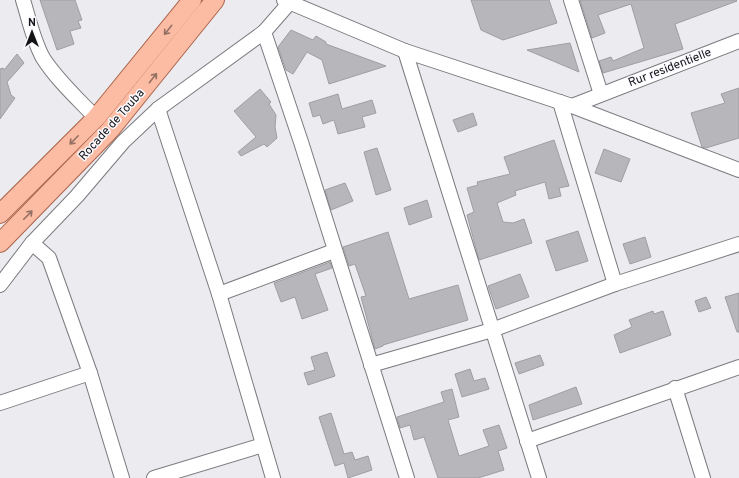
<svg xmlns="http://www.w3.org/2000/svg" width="739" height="478" font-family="Overpass,sans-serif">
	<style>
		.building { fill: #b7b7bb; stroke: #9f9ea3 }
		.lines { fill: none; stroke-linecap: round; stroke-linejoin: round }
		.minor-casing { stroke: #7b7a7e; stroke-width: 16 }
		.major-casing { stroke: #aa634a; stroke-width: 20 }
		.minor { stroke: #fff; stroke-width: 14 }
		.major { stroke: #fcbba3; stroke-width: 18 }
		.oneway { stroke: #947064 }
		.labels { text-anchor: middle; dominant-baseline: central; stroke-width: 3; stroke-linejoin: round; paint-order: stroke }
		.street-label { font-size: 12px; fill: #141416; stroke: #faf9fe }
	</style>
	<rect width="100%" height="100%" fill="#ececf0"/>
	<g class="building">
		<polygon points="40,0 75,0 82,20 78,21 81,28 70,31 74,44 57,50"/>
		<polygon points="471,0 549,0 557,23 503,40 481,30"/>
		<polygon points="580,0 736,0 737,1 675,24 683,49 603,73 599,61 611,57 613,61 644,48 631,4 598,15 605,33 592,38"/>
		<polygon points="291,30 313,40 316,36 326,42 326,44 386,66 329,84 322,60 307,52 293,74 286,70 278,47"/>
		<polygon points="570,43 579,72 527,50"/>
		<polygon points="17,54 24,63 7,82 11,95 15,98 0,119 0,69 3,68 4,70"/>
		<polygon points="739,88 739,138 706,148 702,147 691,113 725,103 721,94"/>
		<polygon points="260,89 271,102 269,104 276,115 275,127 277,138 267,147 264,144 241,156 238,152 256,137 234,111"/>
		<polygon points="338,94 342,109 372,100 376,113 362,117 365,127 338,134 334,120 323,124 320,115 313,117 309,103"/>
		<polygon points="473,113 477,125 458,132 453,120"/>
		<polygon points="554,140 569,186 559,188 561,196 549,199 545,182 515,191 516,195 497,203 503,222 513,223 524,219 532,243 479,260 467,215 474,212 467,188 478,185 477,182 510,174 504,157"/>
		<polygon points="377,148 391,190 376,195 364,152"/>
		<polygon points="604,149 630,159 621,182 595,173"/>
		<polygon points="345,183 353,201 331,210 325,190"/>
		<polygon points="427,200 432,217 409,225 404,208"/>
		<polygon points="578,231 588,261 556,271 546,241"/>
		<polygon points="388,232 409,299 458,285 468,320 383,345 383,346 375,349 361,297 366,296 355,264 349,266 343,247"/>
		<polygon points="645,237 651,257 630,264 623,244"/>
		<polygon points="330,262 332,268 315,274 328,310 302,319 295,297 281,302 274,283"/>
		<polygon points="520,274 529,297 496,309 488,286"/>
		<polygon points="739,293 739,332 737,332 725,297"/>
		<polygon points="706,297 711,308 699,312 695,301"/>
		<polygon points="653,311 654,314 663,311 671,335 620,353 614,335 632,327 629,320"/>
		<polygon points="327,352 335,376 308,385 304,373 315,370 311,357"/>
		<polygon points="540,355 544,365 519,374 515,363"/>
		<polygon points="470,369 474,381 485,378 489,389 462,397 455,374"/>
		<polygon points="576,387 582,404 533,420 529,405"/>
		<polygon points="452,389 459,417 448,420 459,456 489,446 483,430 499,425 507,448 498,451 504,470 478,478 438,478 424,437 414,440 410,425 400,428 397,417 444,402 441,392"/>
		<polygon points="331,413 344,454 352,452 355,460 368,456 372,470 348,478 344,463 335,466 319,417"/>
	</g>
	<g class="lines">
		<g class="minor-casing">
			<g id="minor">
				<path d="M23,0c6,19 10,40 20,58 14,22 35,41 53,60"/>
				<polyline points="284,0 405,51 572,106 739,170"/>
				<polyline points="571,0 601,94"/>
				<polyline points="264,32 301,142 407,478"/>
				<polyline points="405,51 539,478"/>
				<polyline points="560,102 615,284"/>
				<polyline points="572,106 739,41"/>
				<polyline points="158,109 219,294 273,478"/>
				<polyline points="32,243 49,258 90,373 122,478"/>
				<polyline points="0,285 32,243 77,196 123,142 158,109 264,32 292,0"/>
				<polyline points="219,294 334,251"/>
				<polyline points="371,365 492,330 615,284 739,244"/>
				<polyline points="675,388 703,478"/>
				<polyline points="0,403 90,373"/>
				<polyline points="527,441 739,367"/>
				<polyline points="154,478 263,445"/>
			</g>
		</g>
		<g class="major-casing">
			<g id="major">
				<polyline points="0,214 96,118 192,0"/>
				<polyline points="0,243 110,130 215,0"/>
			</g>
		</g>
		<use href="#minor" class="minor"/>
		<use href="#major" class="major"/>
	</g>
	<defs><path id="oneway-shaft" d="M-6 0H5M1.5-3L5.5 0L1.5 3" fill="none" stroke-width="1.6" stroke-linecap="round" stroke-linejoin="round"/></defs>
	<g class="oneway">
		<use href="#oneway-shaft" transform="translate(168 30) rotate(129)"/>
		<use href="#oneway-shaft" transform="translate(153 78) rotate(-52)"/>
		<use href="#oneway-shaft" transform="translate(74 140) rotate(135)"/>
		<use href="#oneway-shaft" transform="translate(28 215) rotate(-45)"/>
	</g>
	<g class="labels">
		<g class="street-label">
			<text transform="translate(670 68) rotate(-21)">Rur residentielle</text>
			<text transform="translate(112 125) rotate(-48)">Rocade de Touba</text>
		</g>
	</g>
	<g transform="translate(32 32)" stroke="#faf9fe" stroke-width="3" paint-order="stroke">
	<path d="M0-3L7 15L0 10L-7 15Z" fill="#141416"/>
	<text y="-6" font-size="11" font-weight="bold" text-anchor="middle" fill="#141416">N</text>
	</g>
</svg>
